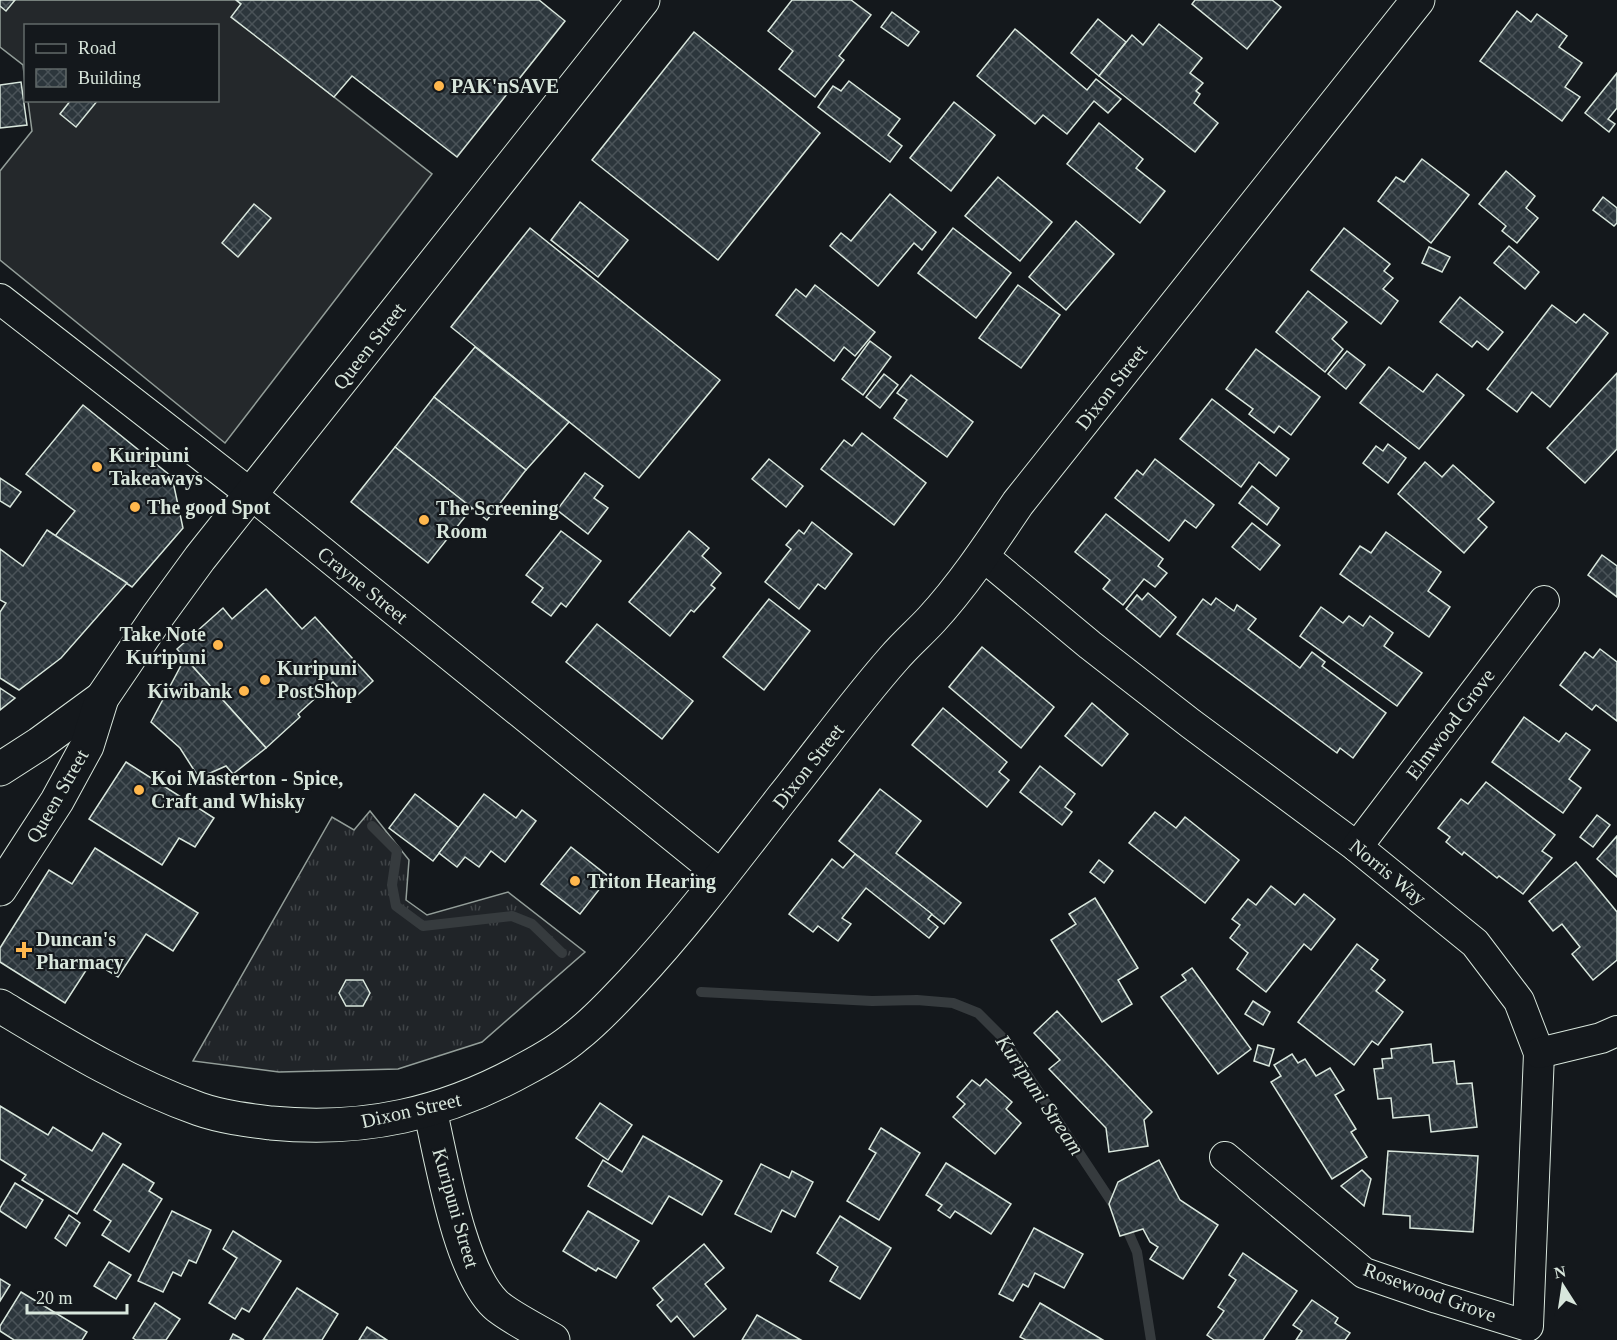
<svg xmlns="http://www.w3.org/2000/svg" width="1617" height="1340" font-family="Georgia,serif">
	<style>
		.grass { fill: url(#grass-tufts); stroke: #939e99; stroke-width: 1.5 }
		.parking { fill: #24282b; stroke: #939e99; stroke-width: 1.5 }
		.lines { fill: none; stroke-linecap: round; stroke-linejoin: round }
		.stream { stroke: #363b3e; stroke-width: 10 }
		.building { fill: url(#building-cross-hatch); stroke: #d8e6dc; stroke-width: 1.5 }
		.minor-casing { stroke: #d8e6dc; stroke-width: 32 }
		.tertiary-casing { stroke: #d8e6dc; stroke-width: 35 }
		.secondary-casing { stroke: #d8e6dc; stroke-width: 35 }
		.minor { stroke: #14181c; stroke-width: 30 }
		.tertiary { stroke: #14181c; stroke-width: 33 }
		.secondary { stroke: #14181c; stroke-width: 33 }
		.poi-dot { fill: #ffb74d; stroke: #14181c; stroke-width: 2 }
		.labels { text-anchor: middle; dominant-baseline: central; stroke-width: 4.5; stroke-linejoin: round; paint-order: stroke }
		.poi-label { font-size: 20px; font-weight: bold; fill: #d8e6dc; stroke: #14181c; text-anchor: start }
		.street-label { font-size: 20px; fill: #d8e6dc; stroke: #14181c }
		.water-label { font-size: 21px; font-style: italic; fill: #d8e6dc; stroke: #14181c }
	</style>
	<defs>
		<pattern id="grass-tufts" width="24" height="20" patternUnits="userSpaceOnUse" patternTransform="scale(1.5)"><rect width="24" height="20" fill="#202428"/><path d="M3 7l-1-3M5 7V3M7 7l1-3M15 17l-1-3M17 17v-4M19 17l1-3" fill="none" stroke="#404447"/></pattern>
		<pattern id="building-cross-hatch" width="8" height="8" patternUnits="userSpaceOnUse" patternTransform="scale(1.5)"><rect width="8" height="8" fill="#2c363c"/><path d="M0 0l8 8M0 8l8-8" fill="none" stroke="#4a5358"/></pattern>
	</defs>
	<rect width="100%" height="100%" fill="#14181c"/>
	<polygon class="grass" points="370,811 409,860 406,900 427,915 508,892 585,952 482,1042 398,1069 279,1072 193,1061 332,817 354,830"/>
	<polygon class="parking" points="0,0 236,0 241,4 232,17 432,174 225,443 0,260 0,171 32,131 28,101 218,100 218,26 26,26 25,82 23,65 0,47"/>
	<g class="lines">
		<g class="stream">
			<polyline points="372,826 397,851 392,885 396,906 423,926 512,916 532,924 562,953"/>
			<polyline points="701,992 872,1001 917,1000 953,1003 978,1013 1003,1038 1121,1216 1137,1252 1151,1340"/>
		</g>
	</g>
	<g class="building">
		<polygon points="0,0 15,0 6,11 0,6"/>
		<polygon points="236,0 539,0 565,21 457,157 352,76 334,97 231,17 241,4"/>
		<polygon points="792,0 851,0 871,15 839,56 844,60 815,97 779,69 793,51 768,31"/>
		<polygon points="1195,0 1272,0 1281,7 1247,49 1192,4"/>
		<polygon points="1517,11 1531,22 1537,14 1567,36 1559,47 1582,63 1565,87 1580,97 1562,121 1480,61"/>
		<polygon points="892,12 919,32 908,46 881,27"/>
		<polygon points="1098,19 1126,42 1099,76 1071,53"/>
		<polygon points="1159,24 1202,58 1190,73 1203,83 1196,91 1200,94 1194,103 1218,123 1195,152 1099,76 1132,35 1143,45"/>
		<polygon points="1015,29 1087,90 1096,79 1121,99 1108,113 1094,101 1067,134 1043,115 1035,124 977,76"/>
		<polygon points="694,32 820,133 718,260 592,160"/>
		<polygon points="1617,73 1617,108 1608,119 1615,124 1609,132 1585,113"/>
		<polygon points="849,81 900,119 888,135 902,146 890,162 818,107 833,86 841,91"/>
		<polygon points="21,82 27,125 0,128 0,85"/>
		<polygon points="71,100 98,100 76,127 60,114"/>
		<polygon points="954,102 995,135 951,191 910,158"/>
		<polygon points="1099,123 1143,159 1136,168 1165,191 1140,223 1067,164"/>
		<polygon points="1422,159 1469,195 1431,243 1378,201 1396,177 1404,182"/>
		<polygon points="1506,171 1535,196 1526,208 1538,218 1517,243 1502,231 1506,226 1479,204"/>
		<polygon points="998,177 1052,222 1020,261 965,216"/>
		<polygon points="890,194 936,232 922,250 914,243 878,286 830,246 841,233 851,241"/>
		<polygon points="1603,197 1617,208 1617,223 1614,226 1593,210"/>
		<polygon points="580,202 628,240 598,277 551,240"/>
		<polygon points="254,204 271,218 238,257 222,243"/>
		<polygon points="1076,221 1114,254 1066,310 1029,277"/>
		<polygon points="530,228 720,380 639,478 451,327"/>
		<polygon points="953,228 1011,273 976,318 918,273"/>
		<polygon points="1344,228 1390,264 1384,271 1393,278 1383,289 1398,301 1381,324 1311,270"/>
		<polygon points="1509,246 1539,272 1525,289 1494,263"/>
		<polygon points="1429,247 1450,257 1442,272 1422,263"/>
		<polygon points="815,285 875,332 855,356 844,347 834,361 776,315 796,289 806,297"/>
		<polygon points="1018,285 1060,315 1021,368 979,338"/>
		<polygon points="1308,291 1347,322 1332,339 1343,349 1325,372 1276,332"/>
		<polygon points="1460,297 1503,332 1488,350 1477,341 1472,347 1440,322"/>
		<polygon points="1552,305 1576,323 1584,314 1608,333 1550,407 1532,392 1517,412 1487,389"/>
		<polygon points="870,341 891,357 863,395 842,379"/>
		<polygon points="475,347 569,422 526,470 434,397"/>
		<polygon points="1256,349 1320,397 1291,435 1279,426 1274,433 1249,414 1253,409 1226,389"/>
		<polygon points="1347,351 1365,365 1346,389 1328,374"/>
		<polygon points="1389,367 1423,392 1437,374 1464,395 1419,449 1360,403"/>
		<polygon points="1617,373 1617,449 1585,483 1547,448"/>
		<polygon points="884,374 898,385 880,408 866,397"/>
		<polygon points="911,375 973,422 947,457 894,418 907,400 897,393"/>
		<polygon points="434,397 526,470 487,520 395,447"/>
		<polygon points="1212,399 1289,459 1276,476 1259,462 1241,487 1180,439"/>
		<polygon points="83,405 172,477 183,528 132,587 55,536 75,511 26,474"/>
		<polygon points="862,433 926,483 894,525 821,469 844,440 852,446"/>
		<polygon points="1388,444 1406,458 1388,483 1363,463 1376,446 1383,451"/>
		<polygon points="395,447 472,508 428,563 351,502"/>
		<polygon points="769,459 803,486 786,507 752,479"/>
		<polygon points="1155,459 1214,505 1196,528 1185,520 1169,541 1115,498 1137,470 1143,475"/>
		<polygon points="1425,462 1442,477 1453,465 1494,502 1478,519 1487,527 1464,553 1398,494"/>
		<polygon points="585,473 603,486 594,498 608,508 588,534 557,510"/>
		<polygon points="0,478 21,492 10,507 0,501"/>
		<polygon points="1252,486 1279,508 1267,525 1239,503"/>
		<polygon points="1106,514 1163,559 1158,566 1167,573 1155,587 1144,579 1123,605 1103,589 1110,580 1075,552"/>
		<polygon points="812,522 852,554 825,589 818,584 799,609 765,582 791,549 786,545 799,530 804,534"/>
		<polygon points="1252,523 1280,545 1260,570 1232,547"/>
		<polygon points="47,530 127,583 61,658 19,690 0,678 0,612 6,603 0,600 0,549 23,566"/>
		<polygon points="561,531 601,561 566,607 561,603 551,616 532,602 543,588 526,575"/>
		<polygon points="689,531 709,548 702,556 721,573 711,585 715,588 694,612 691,610 670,636 629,602"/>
		<polygon points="1386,532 1441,572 1428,591 1450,607 1429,637 1340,574 1360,546 1371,553"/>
		<polygon points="1602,555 1617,566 1617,597 1588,575"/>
		<polygon points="266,589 302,629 315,617 373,681 351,701 333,682 298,714 300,717 266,748 177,649 223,608 232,619"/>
		<polygon points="1148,593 1176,617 1160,637 1126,609 1137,595 1142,600"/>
		<polygon points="1216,598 1234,611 1237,605 1256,619 1248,629 1300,668 1312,652 1325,662 1322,666 1386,713 1353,758 1340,748 1337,753 1177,634 1203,599 1211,605"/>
		<polygon points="769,599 810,631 764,690 723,657"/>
		<polygon points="1321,607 1343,623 1349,616 1363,626 1370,616 1393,633 1384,646 1422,673 1397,706 1300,636"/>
		<polygon points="597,624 693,701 662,739 566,662"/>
		<polygon points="982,647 1054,707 1021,748 949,687"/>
		<polygon points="1600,649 1617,662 1617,721 1596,705 1592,710 1560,685 1585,652 1593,658"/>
		<polygon points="185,658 266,748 233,774 226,766 199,778 180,748 151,722"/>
		<polygon points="0,688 15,698 0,710"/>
		<polygon points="1092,703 1128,734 1102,766 1065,736"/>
		<polygon points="943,708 1007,762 999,772 1009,780 987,807 912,745"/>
		<polygon points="1524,717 1559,742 1566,733 1590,750 1569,779 1581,788 1563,813 1492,762"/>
		<polygon points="126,762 214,818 195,847 179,838 162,865 89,819"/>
		<polygon points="1040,766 1075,794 1065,807 1072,812 1062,825 1020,792"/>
		<polygon points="1486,782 1555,835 1542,851 1552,858 1523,894 1499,876 1497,878 1464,852 1462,855 1446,842 1450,837 1438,828 1461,799 1468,804"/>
		<polygon points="880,789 921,821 896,853 961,903 944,924 839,841"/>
		<polygon points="415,794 459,828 433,861 389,828"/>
		<polygon points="484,794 516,818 522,810 536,821 505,862 491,851 479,867 465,857 457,867 439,853"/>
		<polygon points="1155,812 1176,828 1185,817 1239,860 1205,903 1129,843"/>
		<polygon points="1597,815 1610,825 1593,847 1580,837"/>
		<polygon points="1617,836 1617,877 1597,859"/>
		<polygon points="571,847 609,877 580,914 541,884"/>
		<polygon points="95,848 198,913 173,951 146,934 118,977 92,961 65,1003 0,962 0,948 49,870 72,884"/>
		<polygon points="855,854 932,914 928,919 938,927 929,938 866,888 842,918 851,924 838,941 818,926 813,932 789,914 832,859 843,868"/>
		<polygon points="1099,860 1113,871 1104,883 1090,872"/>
		<polygon points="1576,862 1617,912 1617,960 1593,980 1572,954 1580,947 1562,924 1553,931 1529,901"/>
		<polygon points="1271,886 1295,905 1304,894 1335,919 1311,950 1304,944 1266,992 1237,969 1248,953 1230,938 1240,925 1232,919 1248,899 1256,905"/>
		<polygon points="1095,898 1138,968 1118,980 1132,1004 1102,1022 1051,940 1076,924 1069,914"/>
		<polygon points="1357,944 1378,960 1371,969 1385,980 1376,991 1403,1012 1378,1045 1372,1041 1354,1065 1298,1022"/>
		<polygon points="1192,968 1251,1049 1218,1074 1161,997 1186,980 1182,975"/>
		<polygon points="346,980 363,980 370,993 363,1006 346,1006 339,993"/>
		<polygon points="1253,1001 1270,1012 1263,1025 1245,1014"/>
		<polygon points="1057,1011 1152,1112 1144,1120 1148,1146 1109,1152 1106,1128 1049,1069 1060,1060 1034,1033"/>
		<polygon points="1431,1044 1433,1063 1454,1061 1457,1084 1472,1083 1477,1127 1431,1132 1429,1115 1393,1118 1391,1098 1378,1099 1374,1069 1383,1068 1382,1059 1392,1058 1391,1049"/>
		<polygon points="1258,1045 1274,1049 1269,1066 1254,1061"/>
		<polygon points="1292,1054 1298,1063 1305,1059 1316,1076 1330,1068 1344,1090 1335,1095 1356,1129 1351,1132 1367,1157 1332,1179 1271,1082 1281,1076 1274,1065"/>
		<polygon points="986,1079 1012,1102 1006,1109 1021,1123 995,1154 953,1117 965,1104 957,1097 972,1080 980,1086"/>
		<polygon points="600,1103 632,1125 608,1160 576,1138"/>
		<polygon points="0,1106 48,1135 53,1127 92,1151 103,1133 121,1144 77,1214 22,1180 26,1175 0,1159"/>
		<polygon points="881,1128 920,1153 879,1220 847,1201 876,1153 869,1149"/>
		<polygon points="643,1136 722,1181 702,1215 669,1196 652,1224 588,1186 603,1160 622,1172"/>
		<polygon points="1388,1151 1478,1156 1473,1232 1410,1228 1410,1216 1383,1214"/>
		<polygon points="1159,1160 1180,1200 1218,1225 1183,1279 1150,1259 1158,1247 1150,1242 1143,1229 1120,1236 1109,1204 1118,1182"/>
		<polygon points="946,1163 1011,1204 991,1234 955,1211 950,1218 938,1210 942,1205 926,1195"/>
		<polygon points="123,1164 154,1183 149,1191 162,1199 129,1252 102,1235 111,1221 94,1210"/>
		<polygon points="761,1164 789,1178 792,1171 813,1182 795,1217 782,1210 771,1232 735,1214"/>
		<polygon points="1362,1170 1371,1179 1364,1206 1341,1186"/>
		<polygon points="15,1183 43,1200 26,1228 0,1211 0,1208"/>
		<polygon points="172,1211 211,1230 196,1263 189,1260 181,1276 173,1272 163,1292 138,1281"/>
		<polygon points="588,1211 639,1241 616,1278 598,1268 596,1271 563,1251"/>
		<polygon points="69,1215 80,1223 66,1246 55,1238"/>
		<polygon points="840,1216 891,1248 860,1299 830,1281 838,1267 817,1253"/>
		<polygon points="1034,1228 1083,1254 1064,1288 1035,1273 1028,1287 1023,1284 1013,1301 999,1294"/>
		<polygon points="233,1231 281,1261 249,1312 242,1308 235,1319 209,1303 237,1258 223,1249"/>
		<polygon points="704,1244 724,1268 705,1284 726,1309 694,1337 677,1316 671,1322 657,1305 663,1300 653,1288"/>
		<polygon points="1243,1253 1297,1291 1263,1340 1214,1340 1207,1335 1224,1311 1218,1307 1236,1280 1229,1275"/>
		<polygon points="109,1262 131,1275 116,1299 94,1286"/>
		<polygon points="0,1279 10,1285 0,1301"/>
		<polygon points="297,1288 338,1314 322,1340 263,1340"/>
		<polygon points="21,1292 87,1332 82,1340 14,1340 0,1331 0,1326"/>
		<polygon points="1312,1300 1338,1318 1335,1323 1350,1333 1345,1340 1296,1340 1302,1331 1293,1325"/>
		<polygon points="155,1303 180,1319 166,1340 136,1340 133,1338"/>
		<polygon points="1040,1303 1103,1340 1026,1340 1020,1337"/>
		<polygon points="757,1315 801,1340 742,1340"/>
		<polygon points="367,1327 387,1340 359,1340"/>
		<polygon points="233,1334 244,1340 230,1340"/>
	</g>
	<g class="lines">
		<g class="minor-casing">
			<g id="minor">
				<polyline points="0,299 252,495 722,876"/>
				<polyline points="983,556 1090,645 1190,723 1357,847 1475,943 1519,1001 1539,1053 1528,1326 1437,1298 1364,1273 1225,1157"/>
				<polyline points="1357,847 1544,601"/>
				<polyline points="1539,1053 1601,1038 1617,1031"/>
			</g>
		</g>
		<g class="tertiary-casing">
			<g id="tertiary">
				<polyline points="0,769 39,744 102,698"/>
				<polyline points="0,889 57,801 87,746 102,698 157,617 200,558 643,0"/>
				<path d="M430,1110c12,51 29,159 65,194 11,11 43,27 58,36"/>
			</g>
		</g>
		<g class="secondary-casing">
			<path id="secondary" d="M0,1006c65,39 128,78 199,103 23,8 48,11 72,14 93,9 173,-9 254,-54 17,-9 35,-19 50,-32 21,-16 39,-36 57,-55 54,-58 102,-122 151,-185 37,-46 72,-95 111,-139 12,-14 25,-25 37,-38 33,-36 60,-77 87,-117l400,-503"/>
		</g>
		<use href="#minor" class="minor"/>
		<use href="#tertiary" class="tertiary"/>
		<use href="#secondary" class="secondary"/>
	</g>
	<g class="poi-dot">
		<circle cx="439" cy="86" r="6"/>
		<circle cx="97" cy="467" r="6"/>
		<circle cx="135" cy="507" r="6"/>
		<circle cx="424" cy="520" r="6"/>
		<circle cx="218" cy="645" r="6"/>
		<circle cx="265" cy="680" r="6"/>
		<circle cx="244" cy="691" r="6"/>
		<circle cx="139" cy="790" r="6"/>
		<circle cx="575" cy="881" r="6"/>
		<path d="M21 941h6v6h6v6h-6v6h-6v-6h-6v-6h6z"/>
	</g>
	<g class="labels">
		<g class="poi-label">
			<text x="451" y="86">PAK'nSAVE</text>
			<text x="109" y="455">Kuripuni<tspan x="109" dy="23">Takeaways</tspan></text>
			<text x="147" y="507">The good Spot</text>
			<text x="436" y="508">The Screening<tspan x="436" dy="23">Room</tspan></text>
			<text x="206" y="634" text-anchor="end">Take Note<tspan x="206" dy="23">Kuripuni</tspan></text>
			<text x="277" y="668">Kuripuni<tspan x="277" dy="23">PostShop</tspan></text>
			<text x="232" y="691" text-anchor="end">Kiwibank</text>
			<text x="151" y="778">Koi Masterton - Spice,<tspan x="151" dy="23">Craft and Whisky</tspan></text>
			<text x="587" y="881">Triton Hearing</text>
			<text x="36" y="939">Duncan's<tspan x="36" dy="23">Pharmacy</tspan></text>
		</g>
		<g class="street-label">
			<text transform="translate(369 346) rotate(-52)">Queen Street</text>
			<text transform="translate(1111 387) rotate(-52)">Dixon Street</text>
			<text transform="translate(363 585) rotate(39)">Crayne Street</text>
			<text transform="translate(1450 724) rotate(-53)">Elmwood Grove</text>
			<text transform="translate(808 766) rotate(-52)">Dixon Street</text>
			<text transform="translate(57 796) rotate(-60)">Queen Street</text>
			<text transform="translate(1388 872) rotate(39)">Norris Way</text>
			<text transform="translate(411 1110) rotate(-13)">Dixon Street</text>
			<text transform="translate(456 1208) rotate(74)">Kuripuni Street</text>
			<text transform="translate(1430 1292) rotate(20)">Rosewood Grove</text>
		</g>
		<g class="water-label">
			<text transform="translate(1040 1095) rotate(56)">Kurīpuni Stream</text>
		</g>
	</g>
	<rect x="24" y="24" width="195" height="78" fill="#14181c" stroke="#626a69" stroke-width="1.5"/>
	<rect x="36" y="44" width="30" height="9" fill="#14181c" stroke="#626a69" stroke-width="1.5"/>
	<text x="78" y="54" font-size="18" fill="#d8e6dc">Road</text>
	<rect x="36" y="69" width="30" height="18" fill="url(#building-cross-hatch)" stroke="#626a69" stroke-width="1.5"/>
	<text x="78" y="84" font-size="18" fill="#d8e6dc">Building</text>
	<g transform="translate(1563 1286) rotate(348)" stroke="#14181c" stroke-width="4.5" paint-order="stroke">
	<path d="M0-4.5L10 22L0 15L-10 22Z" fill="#d8e6dc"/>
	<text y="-9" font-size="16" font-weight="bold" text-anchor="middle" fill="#d8e6dc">N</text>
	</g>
	<path d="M27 1304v9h100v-9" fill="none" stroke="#d8e6dc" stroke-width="3"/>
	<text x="36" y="1304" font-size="18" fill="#d8e6dc" stroke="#14181c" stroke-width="4.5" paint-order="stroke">20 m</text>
</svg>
